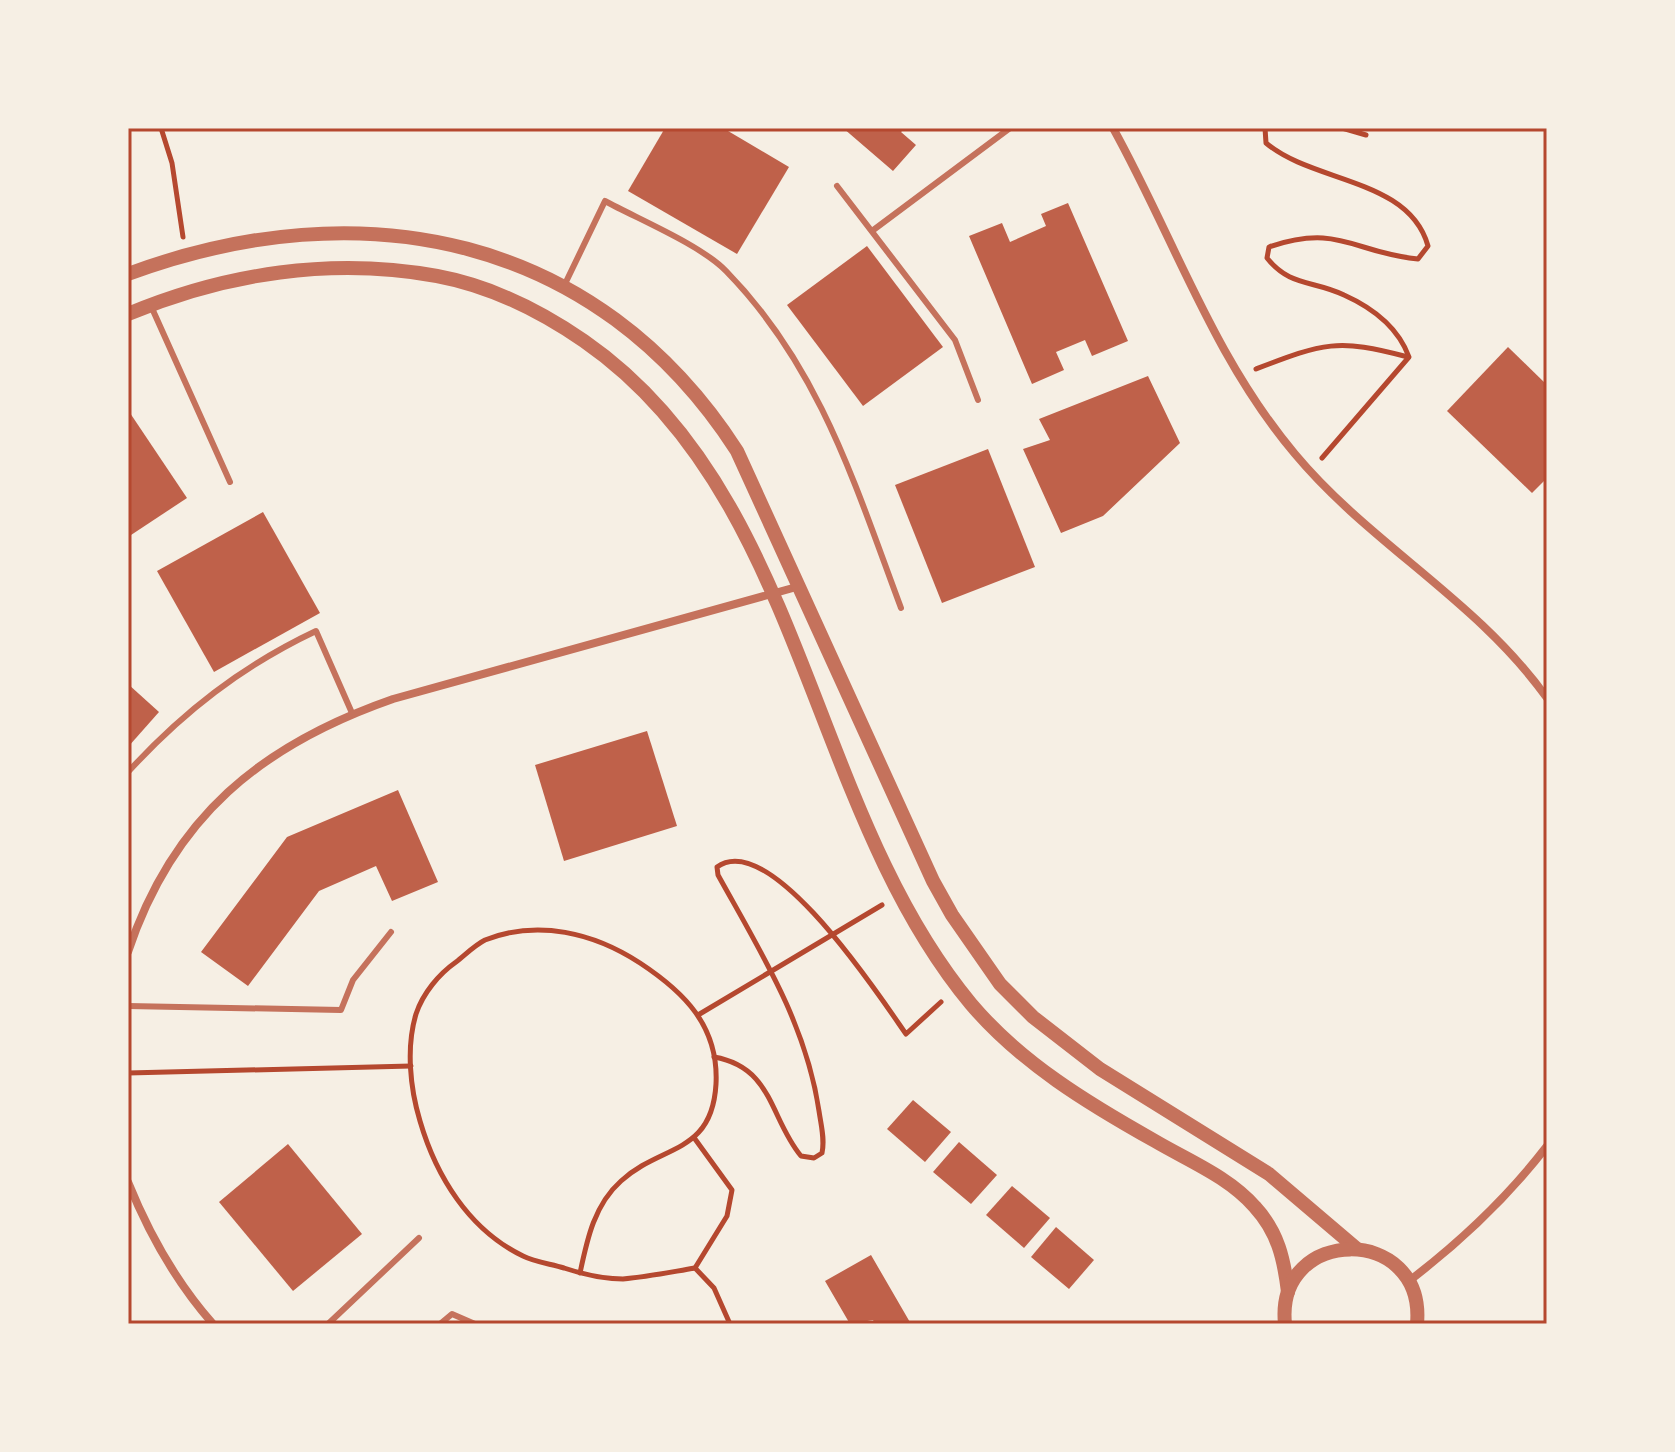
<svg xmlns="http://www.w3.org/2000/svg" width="1675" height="1452" font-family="'PT Serif',serif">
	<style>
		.building { fill: #bf614a }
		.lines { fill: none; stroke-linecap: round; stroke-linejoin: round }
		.path { stroke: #b5482f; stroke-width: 5 }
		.service { stroke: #c5725c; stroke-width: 6 }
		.minor { stroke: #c5725c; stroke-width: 8 }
		.tertiary { stroke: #c5725c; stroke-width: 14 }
		.neatline { fill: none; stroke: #b5482f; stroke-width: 3 }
	</style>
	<rect width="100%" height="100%" fill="#f6efe4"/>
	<g class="building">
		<polygon points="665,128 723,128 789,167 737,254 628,191"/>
		<polygon points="843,128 905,128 901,132 916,145 893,171"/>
		<polygon points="1068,203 1128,341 1092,356 1085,340 1056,352 1064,370 1032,384 969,236 1002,223 1010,242 1046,226 1041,214"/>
		<polygon points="867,246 943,347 863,406 787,305"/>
		<polygon points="1508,347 1547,385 1547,478 1532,493 1447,411"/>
		<polygon points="1148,376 1180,443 1103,516 1061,533 1023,449 1050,440 1039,419"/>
		<polygon points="128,410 187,498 128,537"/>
		<polygon points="988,449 1035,567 942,603 895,485"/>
		<polygon points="263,512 320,613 214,672 157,571"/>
		<polygon points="128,684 159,712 128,747"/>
		<polygon points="647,731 677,826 564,861 535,765"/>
		<polygon points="398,790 438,882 392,901 376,866 319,891 248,986 201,952 287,837"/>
		<polygon points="913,1100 951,1132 925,1162 887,1129"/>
		<polygon points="959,1142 997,1175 971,1204 933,1172"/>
		<polygon points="288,1144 362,1234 293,1291 219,1202"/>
		<polygon points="1012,1186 1050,1218 1024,1248 986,1215"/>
		<polygon points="1056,1227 1094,1260 1069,1289 1031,1257"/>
		<polygon points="871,1255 911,1324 875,1324 873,1320 850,1324 825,1281"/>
	</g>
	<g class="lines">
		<g class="path">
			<polyline points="161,128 172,163 183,237"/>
			<path d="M1265,128l1,15c47,40 143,35 162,103l-10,13c-64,-6 -79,-36 -149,-12l-2,11c23,29 46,22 77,37 29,13 54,32 65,62l-87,101"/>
			<polyline points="1342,128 1366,135"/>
			<path d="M1256,369c68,-26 81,-31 152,-12"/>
			<polyline points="698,1015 882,905"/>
			<path d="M714,1057c59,10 56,62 87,99l13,2 8,-5c3,-14 -1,-28 -3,-42 -13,-88 -59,-160 -101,-236l-1,-8c53,-39 163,130 189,167l35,-32"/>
			<polyline points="128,1073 411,1066"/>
			<polyline points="695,1268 727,1216 732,1190 695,1139"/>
			<path d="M580,1273c7,-33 14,-68 41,-92 40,-37 91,-26 95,-97 3,-58 -32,-92 -76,-121 -46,-30 -102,-44 -155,-23 -10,5 -20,15 -29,22 -17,12 -33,31 -40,52 -10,33 -6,74 4,107 16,55 49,109 103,135 12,6 28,8 41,12 18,6 40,11 59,11 24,-2 48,-7 72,-11l19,20 16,36"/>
		</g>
		<g class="service">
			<polyline points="837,186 955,340 978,400"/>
			<polyline points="872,231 1010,128"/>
			<path d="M564,286l41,-85c33,18 96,44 121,70 94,96 129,214 175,337"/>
			<polyline points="151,306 230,482"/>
			<path d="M128,772c55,-60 114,-106 188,-141l36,82"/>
			<polyline points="128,1006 341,1010 353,980 391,932"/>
			<polyline points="328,1324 419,1238"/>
			<polyline points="440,1324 452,1314 475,1324"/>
		</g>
		<g class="minor">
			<path d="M1113,128c61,110 100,229 182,326 75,90 182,146 252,244"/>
			<path d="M128,952c45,-135 133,-207 265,-253l407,-113"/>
			<path d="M128,1182c21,52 48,100 85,142"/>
			<path d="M1409,1281c51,-39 98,-83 138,-135"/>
		</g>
		<g class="tertiary">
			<path d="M128,274c233,-86 469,-40 609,177l196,430 19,34 48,69 33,33 67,52 169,105 87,74"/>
			<path d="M128,314c98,-41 204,-57 309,-38 54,10 102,34 147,65 221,153 223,466 387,663 50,59 118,100 184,137 34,20 74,36 100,66 23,25 29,52 33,85"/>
			<path d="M1285,1324c-10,-99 141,-100 132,0"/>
		</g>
	</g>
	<rect width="1675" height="1452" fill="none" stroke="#f6efe4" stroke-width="260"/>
	<rect x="130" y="130" width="1415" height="1192" class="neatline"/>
</svg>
